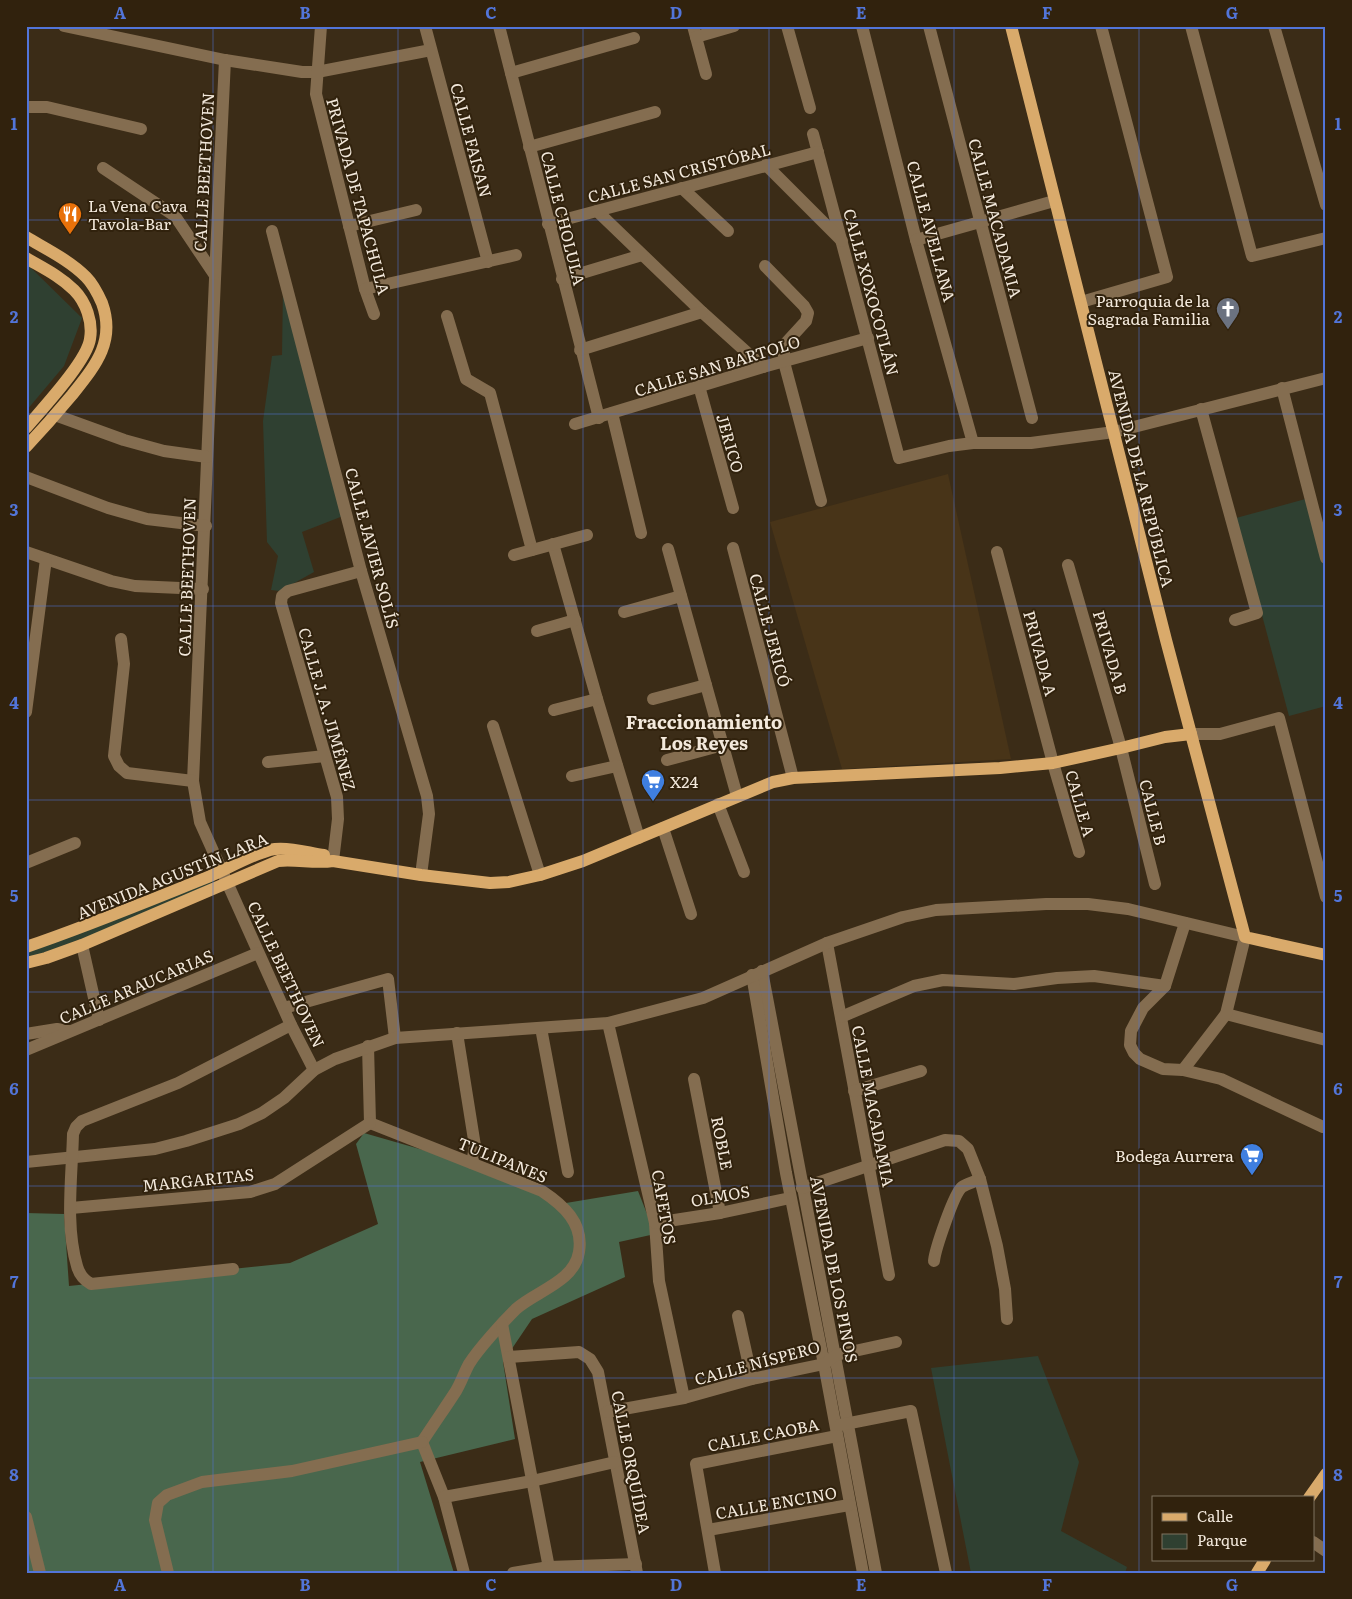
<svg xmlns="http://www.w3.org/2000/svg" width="1352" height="1599" font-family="Literata,serif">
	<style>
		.built { fill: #483418 }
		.green { fill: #2f4031 }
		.forest { fill: #49674d }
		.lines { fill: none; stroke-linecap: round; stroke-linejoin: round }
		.minor { stroke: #846d50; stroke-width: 12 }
		.major { stroke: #d9aa6b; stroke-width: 12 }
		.grid { fill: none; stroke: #5275d9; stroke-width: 1; stroke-opacity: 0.55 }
		.labels { text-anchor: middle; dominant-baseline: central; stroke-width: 4; stroke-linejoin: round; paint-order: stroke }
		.street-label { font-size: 16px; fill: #f3e9dc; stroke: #31220d }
		.poi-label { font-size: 16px; fill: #f3e9dc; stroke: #31220d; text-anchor: start }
		.neighbourhood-label { font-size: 18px; font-weight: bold; fill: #f3e9dc; stroke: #31220d }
		.neatline { fill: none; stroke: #5275d9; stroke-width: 2 }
		.grid-label { font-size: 16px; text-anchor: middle; font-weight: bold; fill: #5275d9 }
	</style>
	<rect width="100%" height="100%" fill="#3b2c17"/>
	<polygon class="built" points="948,474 1011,759 842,769 770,522"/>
	<g class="green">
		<polygon points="26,263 82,318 64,366 26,411"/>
		<polygon points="283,287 343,516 302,532 314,572 280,591 271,590 278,556 267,542 263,421 272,356 282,355"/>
		<polygon points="1309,498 1326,560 1326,706 1289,716 1236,518"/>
		<polygon points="210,875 215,882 128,922 26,959 26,951"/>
		<polygon points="1038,1356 1079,1462 1061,1531 1127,1567 1125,1573 971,1573 931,1368"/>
	</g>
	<polygon class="forest" points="364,1133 465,1162 566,1203 638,1191 655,1234 619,1242 625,1277 532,1319 503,1362 515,1439 420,1462 454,1573 26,1573 26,1213 64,1214 69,1286 290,1263 378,1224 356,1144"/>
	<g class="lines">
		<g class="minor">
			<polyline points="64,26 225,60 302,72 317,72 431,50"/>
			<polyline points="321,26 316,94 365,289 374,314"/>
			<polyline points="425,26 488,262"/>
			<polyline points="499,26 599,418"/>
			<polyline points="693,26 706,74"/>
			<polyline points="787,26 810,108"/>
			<polyline points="862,26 916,240 973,443"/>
			<polyline points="929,26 1032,418"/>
			<polyline points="1191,26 1252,256 1326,238"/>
			<polyline points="1274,26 1326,205"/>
			<polyline points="696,37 734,26"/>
			<path d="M225,60c-12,240 -20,480 -32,721l7,41 91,203 23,45"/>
			<polyline points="511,73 634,38"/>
			<polyline points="26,107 47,107 141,129"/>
			<polyline points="813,134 899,458 949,446 973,443 1031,443 1114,432 1326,378"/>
			<polyline points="529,147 655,112"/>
			<polyline points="766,165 842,241"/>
			<polyline points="103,168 175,216 214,274"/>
			<polyline points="682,188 728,231"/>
			<polyline points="597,211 702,312 763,367"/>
			<polyline points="548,224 818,152"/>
			<polyline points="349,226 416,210"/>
			<polyline points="272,231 361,571 427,796 429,814 421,875"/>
			<polyline points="916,240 1054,201"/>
			<polyline points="765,266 804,306 808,313 806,321 784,345 784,362 821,501"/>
			<polyline points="562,279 642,255"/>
			<polyline points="365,289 516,255"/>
			<polyline points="1081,302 1167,277 1101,26"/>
			<polyline points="447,316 466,379 490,393 532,550"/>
			<polyline points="580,350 702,312"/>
			<polyline points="699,386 733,508"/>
			<polyline points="1282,388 1326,558"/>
			<polyline points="1201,409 1257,613 1235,620"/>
			<polyline points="612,413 641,533"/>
			<polyline points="55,415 124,440 164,451 207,457"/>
			<polyline points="575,424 763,367 868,338"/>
			<polyline points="26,477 108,508 147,519 206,526"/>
			<polyline points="553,544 597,699 639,838"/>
			<polyline points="733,548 793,778"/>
			<polyline points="668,549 737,796"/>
			<polyline points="26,552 111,581 135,586 203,589"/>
			<polyline points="997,552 1053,763 1079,852"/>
			<polyline points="514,555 587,535"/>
			<polyline points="1068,565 1121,748 1155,884"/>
			<polyline points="624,612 681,596"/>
			<polyline points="537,631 575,620"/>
			<polyline points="121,639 124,664 114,756 119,766 127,773 193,781"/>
			<polyline points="653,699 706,685"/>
			<polyline points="554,710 597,699"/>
			<polyline points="26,712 46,559"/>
			<polyline points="493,726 540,875"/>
			<polyline points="1191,734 1220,734 1279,718 1326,897"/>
			<polyline points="667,760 723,745"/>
			<polyline points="268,762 325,756"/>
			<polyline points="572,776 617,766"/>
			<polyline points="718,804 744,872"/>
			<polyline points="663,828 691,914"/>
			<polyline points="333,861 338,819 337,797 281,603 282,596 288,591 361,571"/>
			<polyline points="26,863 75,843"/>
			<polyline points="1185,923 1165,986 1143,1008 1131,1031 1130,1045 1134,1053 1140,1059 1163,1069 1183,1070 1221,1079 1323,1127"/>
			<polyline points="827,943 889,1275"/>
			<polyline points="82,945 99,1020"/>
			<polyline points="762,971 876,1573"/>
			<polyline points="752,975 786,1173 824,1364 863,1573"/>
			<polyline points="284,1008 388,979 395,1038"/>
			<polyline points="1226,1014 1326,1040"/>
			<polyline points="841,1017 914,986 943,980 1014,984 1057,978 1094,976 1165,986"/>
			<polyline points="608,1023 655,1223 659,1281 684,1398"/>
			<polyline points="541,1028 568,1172"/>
			<polyline points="457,1033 475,1146 472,1163"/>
			<polyline points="26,1034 57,1029 68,1031"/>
			<polyline points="368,1046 370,1123"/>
			<polyline points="26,1050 258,953"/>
			<polyline points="694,1079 720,1213"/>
			<polyline points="854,1091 921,1071"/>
			<path d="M370,1123l172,68c21,14 42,32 37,61 -5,30 -43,39 -63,57 -13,13 -37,39 -47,55 -5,9 -8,19 -13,27 -11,17 -23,34 -34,51"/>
			<polyline points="26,1162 155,1149 186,1141 239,1124 262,1113 284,1098 314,1070 335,1059 395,1038 608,1023 703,998 827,943 903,917 936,910 1046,904 1088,904 1128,909 1245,937 1226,1014 1183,1070"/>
			<polyline points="802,1188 945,1140 959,1141 968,1149 980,1179 997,1246 1005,1289 1007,1319"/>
			<polyline points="71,1208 250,1192 275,1184 370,1123"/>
			<polyline points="655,1223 720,1213 790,1198"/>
			<path d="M934,1261c1,-11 20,-68 28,-74 4,-3 12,-5 18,-8"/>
			<path d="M233,1269l-142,15c-7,-4 -12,-10 -14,-18 -12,-40 -5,-90 -4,-132l3,-7 6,-6 96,-38 113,-58"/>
			<polyline points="738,1316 752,1379"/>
			<polyline points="502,1324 550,1573"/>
			<polyline points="509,1357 579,1352 590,1359 598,1372 637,1573"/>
			<polyline points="607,1412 684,1398 752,1379 824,1364 836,1355 896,1342"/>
			<polyline points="840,1425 911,1411 946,1573"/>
			<polyline points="422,1442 444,1497 464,1573"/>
			<polyline points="444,1497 532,1481 615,1462"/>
			<polyline points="26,1517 40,1573"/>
			<polyline points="708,1530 849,1505"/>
			<polyline points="1313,1542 1326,1551"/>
			<polyline points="168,1573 155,1520 158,1503 167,1495 202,1482 292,1471 422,1442"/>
			<polyline points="513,1573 549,1567 636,1564"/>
			<polyline points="715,1573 696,1464 837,1436"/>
		</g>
		<g class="major">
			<polyline points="1011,26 1166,640 1245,937 1326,955"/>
			<path d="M26,237c20,12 43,23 60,40 7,7 12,17 16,26 14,39 -7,63 -30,92 -15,18 -30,35 -46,52"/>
			<path d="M26,258c17,10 34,18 48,32 12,12 19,32 16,49 -3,22 -48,70 -64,89"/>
			<path d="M26,947c62,-21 122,-46 182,-70 20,-8 47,-25 67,-28 16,-2 34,4 49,6"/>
			<path d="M26,963l20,-5 36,-13 196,-84c19,-2 37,3 55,0l88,14 69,8 19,-1 31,-7 43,-14 190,-79 20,-4 207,-10 53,-5 68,-15 44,-11 26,-3"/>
			<polyline points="1309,1498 1326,1474"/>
			<polyline points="1257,1573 1265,1560"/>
		</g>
	</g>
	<path class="grid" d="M213,26v1547M398,26v1547M583,26v1547M769,26v1547M954,26v1547M1139,26v1547M26,220h1300M26,414h1300M26,606h1300M26,800h1300M26,992h1300M26,1186h1300M26,1378h1300"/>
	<defs>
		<g id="restaurant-pin" transform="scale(1.25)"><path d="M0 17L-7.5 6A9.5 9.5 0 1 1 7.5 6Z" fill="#e8710a" stroke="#31220d"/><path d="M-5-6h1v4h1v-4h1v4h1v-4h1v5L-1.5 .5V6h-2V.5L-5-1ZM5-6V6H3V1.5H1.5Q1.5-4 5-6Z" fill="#fff"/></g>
		<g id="church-pin" transform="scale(1.25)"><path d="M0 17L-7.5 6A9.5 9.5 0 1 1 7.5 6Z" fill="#6b7280" stroke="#31220d"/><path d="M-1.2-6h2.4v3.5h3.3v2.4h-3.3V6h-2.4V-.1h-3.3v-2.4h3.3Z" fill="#fff"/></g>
		<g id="supermarket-pin" transform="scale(1.25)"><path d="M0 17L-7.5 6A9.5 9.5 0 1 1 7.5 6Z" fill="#3f7fe0" stroke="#31220d"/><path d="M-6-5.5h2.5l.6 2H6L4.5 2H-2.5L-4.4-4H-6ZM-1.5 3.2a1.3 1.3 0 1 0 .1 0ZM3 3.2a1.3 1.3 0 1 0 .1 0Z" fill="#fff"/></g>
	</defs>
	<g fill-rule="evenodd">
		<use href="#restaurant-pin" x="70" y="214"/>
		<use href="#church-pin" x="1228" y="309"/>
		<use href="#supermarket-pin" x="653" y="781"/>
		<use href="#supermarket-pin" x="1252" y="1155"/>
	</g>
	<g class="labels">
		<g class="street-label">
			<text transform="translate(472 140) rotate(75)">CALLE FAISAN</text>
			<text transform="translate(203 172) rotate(-87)">CALLE BEETHOVEN</text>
			<text transform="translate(679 172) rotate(-15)">CALLE SAN CRISTÓBAL</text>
			<text transform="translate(359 196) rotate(75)">PRIVADA DE TAPACHULA</text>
			<text transform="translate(564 218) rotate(76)">CALLE CHOLULA</text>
			<text transform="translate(996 218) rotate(75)">CALLE MACADAMIA</text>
			<text transform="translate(932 231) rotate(75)">CALLE AVELLANA</text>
			<text transform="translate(872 292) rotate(75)">CALLE XOXOCOTLÁN</text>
			<text transform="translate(717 365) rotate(-17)">CALLE SAN BARTOLO</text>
			<text transform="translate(731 443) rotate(74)">JERICO</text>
			<text transform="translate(1142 478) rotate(76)">AVENIDA DE LA REPÚBLICA</text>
			<text transform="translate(373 548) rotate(75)">CALLE JAVIER SOLÍS</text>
			<text transform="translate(186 577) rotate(-88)">CALLE BEETHOVEN</text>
			<text transform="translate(771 630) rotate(75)">CALLE JERICÓ</text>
			<text transform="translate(1111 652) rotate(74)">PRIVADA B</text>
			<text transform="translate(1041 653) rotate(75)">PRIVADA A</text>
			<text transform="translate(328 709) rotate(74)">CALLE J. A. JIMÉNEZ</text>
			<text transform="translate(1081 803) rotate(74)">CALLE A</text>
			<text transform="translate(1154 812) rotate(76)">CALLE B</text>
			<text transform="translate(172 875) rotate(-22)">AVENIDA AGUSTÍN LARA</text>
			<text transform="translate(287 974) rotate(65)">CALLE BEETHOVEN</text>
			<text transform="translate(136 986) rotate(-23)">CALLE ARAUCARIAS</text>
			<text transform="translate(874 1106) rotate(79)">CALLE MACADAMIA</text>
			<text transform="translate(723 1143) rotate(79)">ROBLE</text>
			<text transform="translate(503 1159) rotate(22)">TULIPANES</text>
			<text transform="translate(198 1179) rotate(-6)">MARGARITAS</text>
			<text transform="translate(720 1195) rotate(-10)">OLMOS</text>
			<text transform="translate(665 1207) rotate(80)">CAFETOS</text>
			<text transform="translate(835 1269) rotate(79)">AVENIDA DE LOS PINOS</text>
			<text transform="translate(757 1362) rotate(-15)">CALLE NÍSPERO</text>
			<text transform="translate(763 1434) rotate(-11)">CALLE CAOBA</text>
			<text transform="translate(632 1462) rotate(79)">CALLE ORQUÍDEA</text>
			<text transform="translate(776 1502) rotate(-10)">CALLE ENCINO</text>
		</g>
		<g class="poi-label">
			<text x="88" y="205">La Vena Cava<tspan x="88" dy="18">Tavola-Bar</tspan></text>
			<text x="1210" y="300" text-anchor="end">Parroquia de la<tspan x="1210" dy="18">Sagrada Familia</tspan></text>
			<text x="670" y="781">X24</text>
			<text x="1234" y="1155" text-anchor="end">Bodega Aurrera</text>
		</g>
		<g class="neighbourhood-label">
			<text x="704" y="721">Fraccionamiento<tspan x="704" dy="21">Los Reyes</tspan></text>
		</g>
	</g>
	<rect width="1352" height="1599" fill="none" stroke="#31220d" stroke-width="55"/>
	<rect x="1152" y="1496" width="162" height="65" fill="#31220d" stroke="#7f7260"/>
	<rect x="1162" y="1513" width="25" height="8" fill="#d9aa6b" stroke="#7f7260"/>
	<text x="1197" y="1522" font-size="15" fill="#f3e9dc">Calle</text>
	<rect x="1162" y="1534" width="25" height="15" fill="#2f4031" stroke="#7f7260"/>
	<text x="1197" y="1546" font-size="15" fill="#f3e9dc">Parque</text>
	<rect x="28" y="28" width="1296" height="1544" class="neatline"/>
	<g class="grid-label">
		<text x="120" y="19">A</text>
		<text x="305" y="19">B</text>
		<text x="491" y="19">C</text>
		<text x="676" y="19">D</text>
		<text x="861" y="19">E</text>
		<text x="1047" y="19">F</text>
		<text x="1232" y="19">G</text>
		<text x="14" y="130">1</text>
		<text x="1338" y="130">1</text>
		<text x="14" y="323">2</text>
		<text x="1338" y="323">2</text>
		<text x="14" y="516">3</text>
		<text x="1338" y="516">3</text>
		<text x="14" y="709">4</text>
		<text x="1338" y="709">4</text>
		<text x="14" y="902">5</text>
		<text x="1338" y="902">5</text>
		<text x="14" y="1095">6</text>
		<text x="1338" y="1095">6</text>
		<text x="14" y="1288">7</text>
		<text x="1338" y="1288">7</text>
		<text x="14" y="1481">8</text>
		<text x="1338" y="1481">8</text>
		<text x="120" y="1591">A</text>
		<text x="305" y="1591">B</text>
		<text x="491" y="1591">C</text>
		<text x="676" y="1591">D</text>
		<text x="861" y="1591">E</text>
		<text x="1047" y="1591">F</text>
		<text x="1232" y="1591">G</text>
	</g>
</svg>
